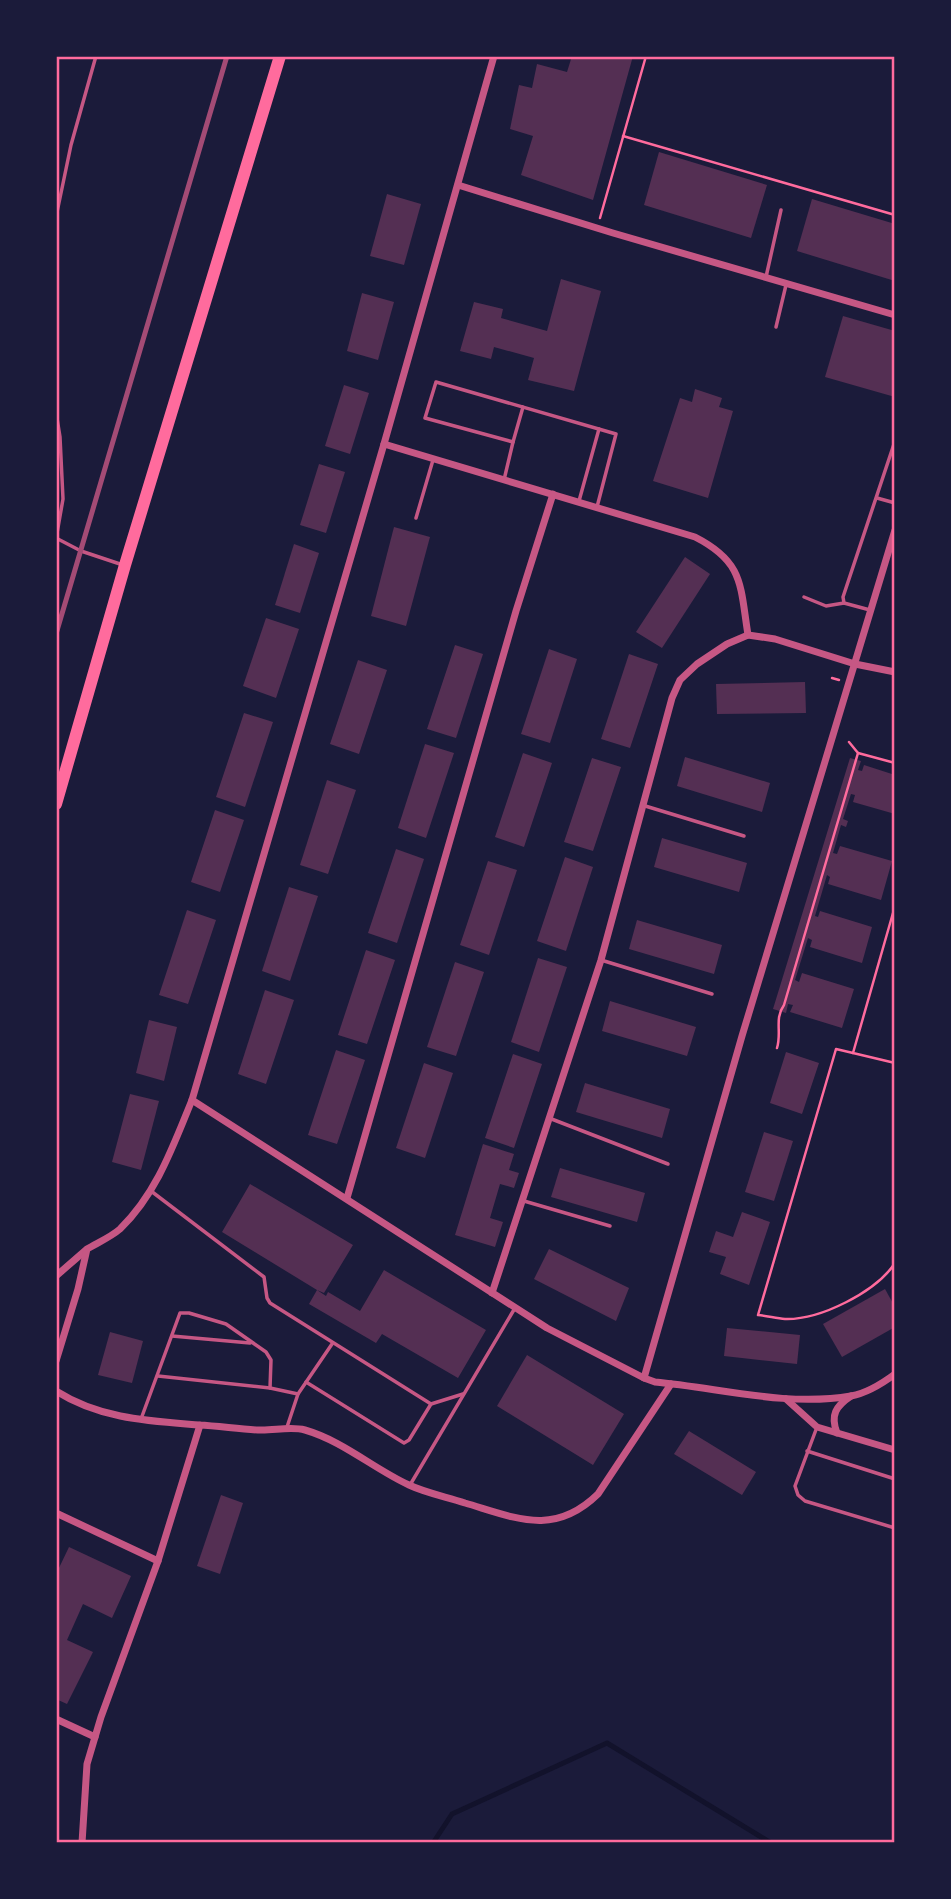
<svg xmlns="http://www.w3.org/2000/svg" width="951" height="1899" font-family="'PT Serif',serif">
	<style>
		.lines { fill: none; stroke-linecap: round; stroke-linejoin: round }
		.stream { stroke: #12122b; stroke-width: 5 }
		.building { fill: #542f53 }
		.path { stroke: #ff6b9d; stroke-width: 2.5 }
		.service { stroke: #c65784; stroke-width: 3.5 }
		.minor { stroke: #c65784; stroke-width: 7 }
		.primary { stroke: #ff6b9d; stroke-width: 12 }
		.rail { stroke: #a44b75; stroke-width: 5 }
		.neatline { fill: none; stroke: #ff6b9d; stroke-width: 2.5 }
	</style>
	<rect width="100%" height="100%" fill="#1b1b3a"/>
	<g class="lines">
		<polyline class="stream" points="433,1843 452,1814 607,1743 771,1843"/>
	</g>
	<g class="building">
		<polygon points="572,56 633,56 593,200 521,175 533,136 510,129 519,85 532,88 537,64 567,72"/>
		<polygon points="659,152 767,185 751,238 644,205"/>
		<polygon points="387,194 421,204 404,265 370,256"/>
		<polygon points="812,199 895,224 895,281 797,251"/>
		<polygon points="561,279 601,291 574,391 528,380 534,358 494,347 491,359 460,351 474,302 503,309 501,318 547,331"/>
		<polygon points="362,293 394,302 378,360 347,351"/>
		<polygon points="843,316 895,331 895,397 825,377"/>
		<polygon points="344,385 369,393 350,454 325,446"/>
		<polygon points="695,389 722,398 719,407 733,411 708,498 653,481 680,398 692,402"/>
		<polygon points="319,464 345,472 326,533 300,525"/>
		<polygon points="394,527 430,537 406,626 371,616"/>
		<polygon points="294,544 319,553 300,613 275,605"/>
		<polygon points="685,557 710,574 662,648 636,632"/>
		<polygon points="266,618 299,629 276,698 243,686"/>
		<polygon points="455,645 483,654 456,738 427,729"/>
		<polygon points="549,649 577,659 550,743 521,734"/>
		<polygon points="629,654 658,664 630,748 601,739"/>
		<polygon points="358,660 387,670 359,754 330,744"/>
		<polygon points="805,682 806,713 717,714 716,684"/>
		<polygon points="244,713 273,722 245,807 216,797"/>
		<polygon points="425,744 454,753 426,838 398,828"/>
		<polygon points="523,753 552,763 524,847 495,837"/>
		<polygon points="685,757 770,783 762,812 677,786"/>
		<polygon points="592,758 621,767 593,851 564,842"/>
		<polygon points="850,758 861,761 858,770 862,771 864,765 895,775 895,814 853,802 855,795 851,794 843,819 848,821 846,827 841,825 833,853 837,854 840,846 892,861 881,900 828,884 830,877 827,875 815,916 818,917 820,911 872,927 862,963 810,947 812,940 808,938 795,980 799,982 802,973 854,989 842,1028 790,1012 793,1005 788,1004 786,1013 773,1009"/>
		<polygon points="327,780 356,790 328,874 300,865"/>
		<polygon points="215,810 244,820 220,892 191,882"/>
		<polygon points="662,838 747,863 739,892 654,867"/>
		<polygon points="396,849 424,859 397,943 368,933"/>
		<polygon points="565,857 593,867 566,951 537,941"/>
		<polygon points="488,861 517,870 489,955 460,945"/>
		<polygon points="289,887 318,896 290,981 262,971"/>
		<polygon points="187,910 216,920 188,1004 159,995"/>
		<polygon points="637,920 722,945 714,974 629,949"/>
		<polygon points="366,950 395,960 367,1044 338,1035"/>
		<polygon points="538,958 567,967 539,1052 511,1042"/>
		<polygon points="455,962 484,972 456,1056 427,1047"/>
		<polygon points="265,990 294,1000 266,1084 238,1074"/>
		<polygon points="610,1001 696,1027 687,1056 602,1031"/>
		<polygon points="149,1020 177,1027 164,1081 136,1073"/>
		<polygon points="336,1050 365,1060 337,1144 308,1135"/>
		<polygon points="786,1052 819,1063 802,1114 770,1103"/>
		<polygon points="513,1054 542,1064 514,1148 485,1138"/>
		<polygon points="424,1063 453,1073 425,1158 396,1148"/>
		<polygon points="585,1083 670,1109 662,1138 576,1112"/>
		<polygon points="130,1094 159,1101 141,1170 112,1162"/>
		<polygon points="764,1132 793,1141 774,1201 745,1192"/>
		<polygon points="483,1144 514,1154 509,1170 519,1173 514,1188 500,1184 490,1218 503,1222 495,1247 455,1235"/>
		<polygon points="560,1168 645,1193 637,1222 551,1197"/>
		<polygon points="250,1184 353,1245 324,1293 317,1290 326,1296 328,1292 360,1311 384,1270 486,1330 458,1378 382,1334 376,1343 309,1304 317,1290 222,1232"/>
		<polygon points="742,1212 770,1222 749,1285 720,1274 726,1257 709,1252 716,1231 733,1237"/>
		<polygon points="549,1249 629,1288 616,1321 534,1279"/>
		<polygon points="885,1289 895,1307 895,1327 842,1357 823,1324"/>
		<polygon points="727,1328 800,1335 797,1364 724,1356"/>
		<polygon points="110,1332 143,1341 132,1383 98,1375"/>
		<polygon points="527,1355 624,1414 593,1465 497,1406"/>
		<polygon points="689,1431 756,1472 742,1495 674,1454"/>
		<polygon points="221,1495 243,1503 220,1574 197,1566"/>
		<polygon points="69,1547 131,1576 112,1618 83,1604 67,1640 93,1652 67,1704 56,1699 56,1569 58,1570"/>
	</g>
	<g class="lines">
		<g class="path">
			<polyline points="623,136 895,215"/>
			<polyline points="600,218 646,56"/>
			<polyline points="832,678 839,680"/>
			<polyline points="858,753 895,763"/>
			<polyline points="895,906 853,1053 895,1063"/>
			<path d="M777,1048c5,-16 -3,-29 7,-43l74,-252 -9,-11"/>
			<path d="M853,1053l-17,-4 -78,266c9,1 18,3 27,4 35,1 91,-27 110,-56"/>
		</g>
		<g class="service">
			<polyline points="56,217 71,145 96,56"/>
			<polyline points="766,277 781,210"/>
			<polyline points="776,327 786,285"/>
			<polyline points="523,407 513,442 425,418 436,382 616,434 597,507"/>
			<polyline points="56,412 60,437 63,499 56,539"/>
			<polyline points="504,480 513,442"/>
			<polyline points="877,498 895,503"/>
			<polyline points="579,501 599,429"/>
			<polyline points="416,518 433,460"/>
			<polyline points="56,538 81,551 123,565"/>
			<polyline points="804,597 826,606 844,603"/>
			<polyline points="870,610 844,603 843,597 895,441"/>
			<polyline points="642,805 744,836"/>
			<polyline points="601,960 712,994"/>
			<polyline points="549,1118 668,1164"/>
			<polyline points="151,1191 264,1277 267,1298 270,1303 431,1404 463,1394"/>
			<polyline points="524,1201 610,1226"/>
			<polyline points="172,1336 250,1343"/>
			<polyline points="158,1376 270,1388 298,1394"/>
			<polyline points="306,1382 404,1443 409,1440 431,1404"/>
			<polyline points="141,1419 180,1313 189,1313 226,1324 266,1352 271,1360 270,1388"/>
			<polyline points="287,1427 298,1394 332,1344"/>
			<polyline points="817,1427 795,1486 798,1495 805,1501 895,1528"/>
			<polyline points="807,1451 895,1479"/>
			<polyline points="410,1485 515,1308"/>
		</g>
		<g class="minor">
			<polyline points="458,185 613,233 895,315"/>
			<path d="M384,444l311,93c49,25 45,48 53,98"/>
			<path d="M192,1100l355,228 97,50 11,4c65,6 131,25 196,14 16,-3 32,-13 44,-22"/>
			<polyline points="347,1198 516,611 553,494"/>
			<polyline points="56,1276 86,1250"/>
			<polyline points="492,1293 601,960 672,698 680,680 697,664 727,644 748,635 775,639 855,664 895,672"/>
			<path d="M56,1361l22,-72 9,-40c10,-6 24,-12 33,-20 37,-36 53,-83 72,-129l192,-656 110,-388"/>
			<polyline points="644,1378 742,1036 895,530"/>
			<path d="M56,1391c44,28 93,30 143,34 20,1 39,4 59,5 15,1 32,-4 47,0 38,11 69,39 104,55 17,8 38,12 56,18 51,15 89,34 133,-9l73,-110"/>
			<polyline points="786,1399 817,1427 895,1450"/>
			<path d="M837,1433c-7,-18 -1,-27 14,-37"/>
			<polyline points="56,1513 158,1561"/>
			<polyline points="56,1719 95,1737"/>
			<polyline points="82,1843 87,1764 101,1717 158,1561 200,1425"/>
		</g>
		<polyline class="primary" points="56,804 125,565 280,56"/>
		<polyline class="rail" points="56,634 227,56"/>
	</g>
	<rect width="951" height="1899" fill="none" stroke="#1b1b3a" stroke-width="116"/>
	<rect x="58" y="58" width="835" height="1783" class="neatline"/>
</svg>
